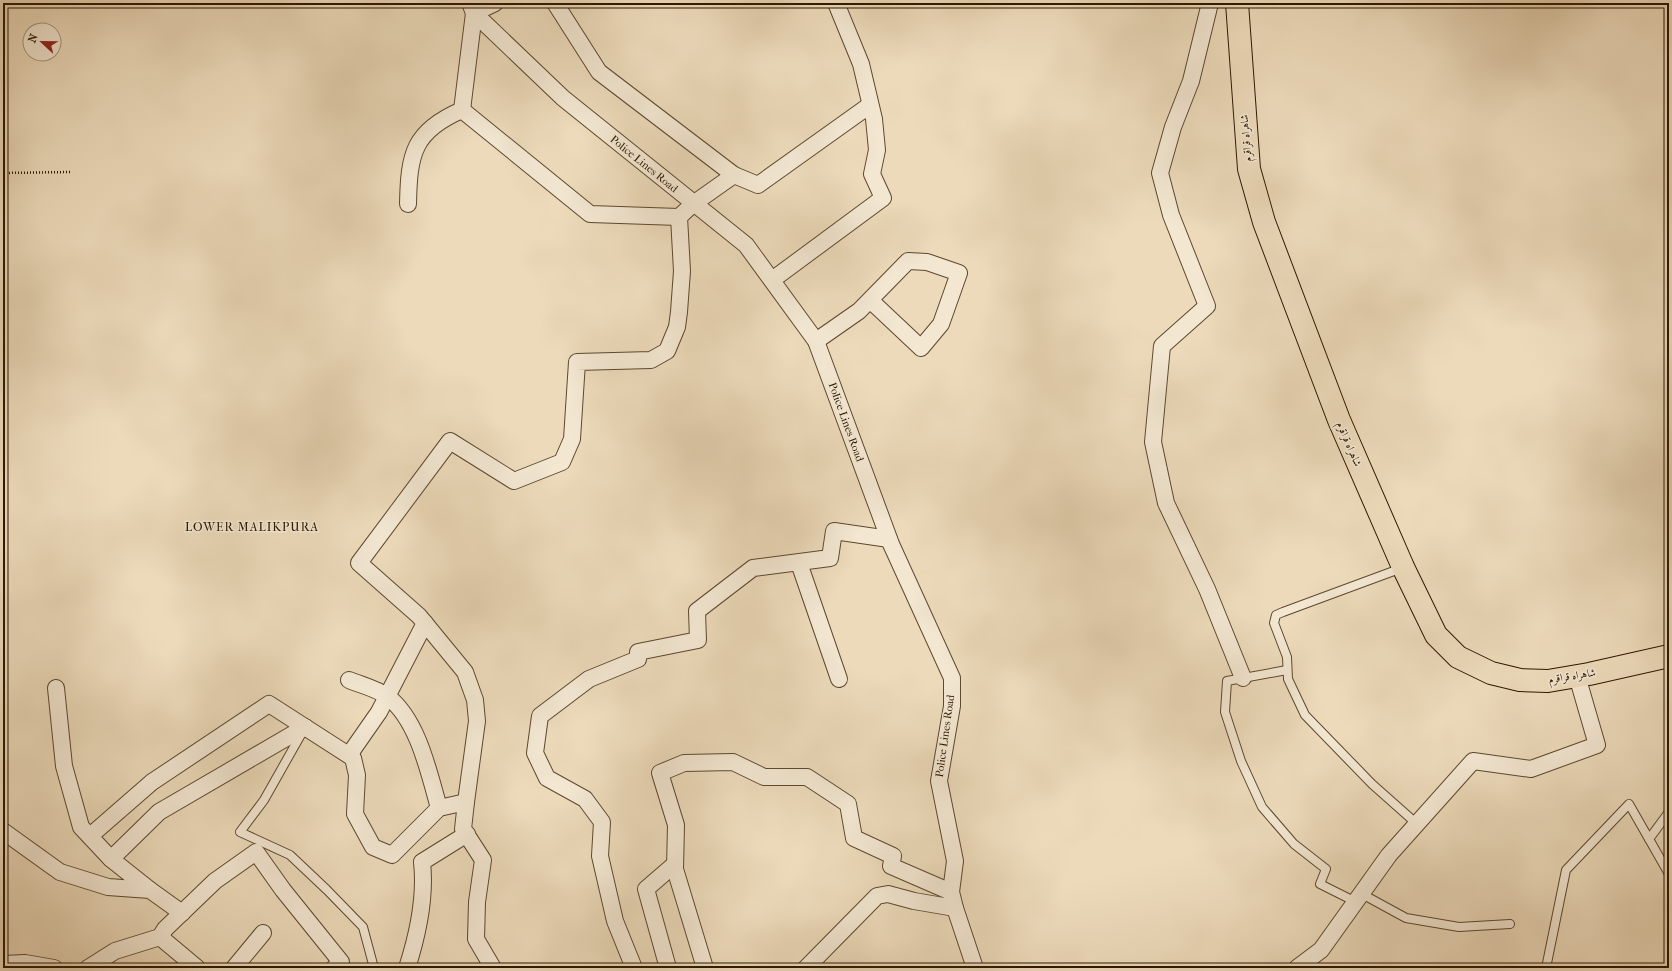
<svg xmlns="http://www.w3.org/2000/svg" width="1672" height="971" font-family="'IM FELL French Canon',Amiri,serif">
	<style>
		.lines { fill: none; stroke-linecap: round; stroke-linejoin: round }
		.service-casing { stroke: #5d482e; stroke-width: 10 }
		.minor-casing { stroke: #5d482e; stroke-width: 18 }
		.trunk-casing { stroke: #2d1700; stroke-width: 24 }
		.path { stroke: #2d1700; stroke-width: 2.5; stroke-dasharray: 1 2; stroke-linecap: butt }
		.service { stroke: #f3e7d2; stroke-width: 8 }
		.minor { stroke: #f3e7d2; stroke-width: 16 }
		.trunk { stroke: #ecdaba; stroke-width: 22 }
		.labels { text-anchor: middle; dominant-baseline: central; stroke-width: 3; stroke-linejoin: round; paint-order: stroke }
		.street-label { font-size: 11px; fill: #2d1700; stroke: #f3e7d2 }
		.neighbourhood-label { font-size: 12px; letter-spacing: 1px; fill: #2d1700; stroke: #f3e7d2 }
	</style>
	<rect width="100%" height="100%" fill="#ecdaba"/>
	<filter id="stains"><feTurbulence type="fractalNoise" baseFrequency=".005" numOctaves="4"/><feColorMatrix values="0 0 0 0 .2 0 0 0 0 .09 0 0 0 0 .02 0 0 0 .5 -.17"/></filter>
	<radialGradient id="worn" r=".72"><stop offset=".6" stop-color="#630" stop-opacity="0"/><stop offset="1" stop-color="#630" stop-opacity=".3"/></radialGradient>
	<g class="lines">
		<g class="service-casing">
			<g id="service">
				<polyline points="1402,568 1283,612 1276,615 1274,623 1287,657 1288,679 1305,715 1372,784 1417,824"/>
				<polyline points="1287,670 1227,681 1225,712 1241,761 1262,807 1294,844 1326,869 1320,884 1356,902"/>
				<polyline points="303,731 264,800 240,832 290,855 327,890 363,927 374,968"/>
				<polyline points="1669,812 1649,839 1669,874"/>
				<polyline points="1362,894 1406,918 1459,927 1510,924"/>
				<polyline points="1546,968 1566,870 1629,804 1649,839"/>
			</g>
		</g>
		<g class="minor-casing">
			<g id="minor">
				<polyline points="470,3 474,13 563,98 746,245 816,341 891,544 952,678 952,706 939,781 955,861 951,892 955,908 975,968"/>
				<polyline points="555,3 599,72 734,175"/>
				<polyline points="1210,3 1191,81 1173,127 1160,173 1171,215 1207,306 1162,346 1153,442 1166,503 1207,589 1243,678"/>
				<polyline points="462,110 590,214 679,217"/>
				<polyline points="462,110 474,13 495,3"/>
				<path d="M408,204c1,-50 5,-73 54,-94"/>
				<polyline points="772,280 883,198 872,174 877,150 874,119 861,64 836,3"/>
				<polyline points="816,341 859,311 908,261 927,262 959,273 941,324 921,348 870,300"/>
				<polyline points="799,563 839,679"/>
				<path d="M349,680c12,5 29,9 39,17 30,23 41,76 51,111"/>
				<polyline points="56,688 64,766 81,827 111,859 150,890"/>
				<polyline points="349,755 379,712 425,623"/>
				<polyline points="466,802 477,721 475,700 465,672 419,616 359,563 450,441 514,481 562,462 572,439 577,362 651,360 667,351 677,327 679,312 682,271 679,217 693,204 734,175 758,185 870,105"/>
				<polyline points="3,831 60,872 108,887 150,890 182,913"/>
				<polyline points="90,836 152,782 269,704 353,758 357,775 355,814 373,847 392,855 439,808 466,802 463,829 483,860 477,902 476,939 493,968"/>
				<polyline points="111,859 159,812 305,727"/>
				<polyline points="160,937 197,968"/>
				<polyline points="3,964 25,963 54,968"/>
				<polyline points="88,968 115,951 160,937 165,929 215,881 256,852 283,890 341,962 334,968"/>
				<polyline points="234,968 263,933"/>
				<path d="M407,968c11,-34 19,-70 15,-106l45,-28"/>
				<polyline points="634,968 615,921 600,856 602,822 585,799 547,778 535,753 540,716 589,679 638,659 638,652 698,640 697,611 753,568 830,558 834,531 889,539"/>
				<polyline points="668,968 646,889 675,864"/>
				<polyline points="705,968 675,869 676,825 660,773 684,763 733,762 764,777 807,777 848,804 854,838 893,856 891,866 951,892"/>
				<polyline points="806,968 877,896 888,894 914,901 955,908"/>
				<polyline points="1297,968 1321,950 1389,855 1473,761 1531,769 1597,745 1577,676"/>
			</g>
		</g>
		<g class="trunk-casing">
			<polyline id="trunk" points="1237,3 1249,169 1264,222 1339,420 1403,567 1436,635 1458,657 1491,673 1520,680 1548,681 1589,674 1669,656"/>
		</g>
		<polyline class="path" points="3,173 70,172"/>
		<use href="#service" class="service"/>
		<use href="#minor" class="minor"/>
		<use href="#trunk" class="trunk"/>
	</g>
	<g class="labels">
		<g class="street-label">
			<text transform="translate(1246 138) rotate(-95)">شاہراہ قراقرم</text>
			<text transform="translate(644 164) rotate(39)">Police Lines Road</text>
			<text transform="translate(846 422) rotate(70)">Police Lines Road</text>
			<text transform="translate(1349 444) rotate(67)">شاہراہ قراقرم</text>
			<text transform="translate(1572 676) rotate(-9)">شاہراہ قراقرم</text>
			<text transform="translate(945 736) rotate(-82)">Police Lines Road</text>
		</g>
		<g class="neighbourhood-label">
			<text x="252" y="527">LOWER MALIKPURA</text>
		</g>
	</g>
	<rect width="1672" height="971" fill="none" stroke="#ecdaba" stroke-width="16"/>
	<rect x="4" y="4" width="1664" height="963" fill="none" stroke="#2d1700" stroke-width="2"/>
	<rect x="8" y="8" width="1656" height="955" fill="none" stroke="#2d1700"/>
	<g transform="translate(42 42) rotate(292)"><circle r="19" fill="#f3e7d2" stroke="#a4947e"/>
	<path d="M0-3L7 15L0 10L-7 15Z" fill="#8f2418"/>
	<text y="-6" font-size="11" font-weight="bold" text-anchor="middle" fill="#2d1700">N</text>
	</g>
	<rect width="100%" height="100%" filter="url(#stains)"/>
	<rect width="100%" height="100%" fill="url(#worn)"/>
</svg>
